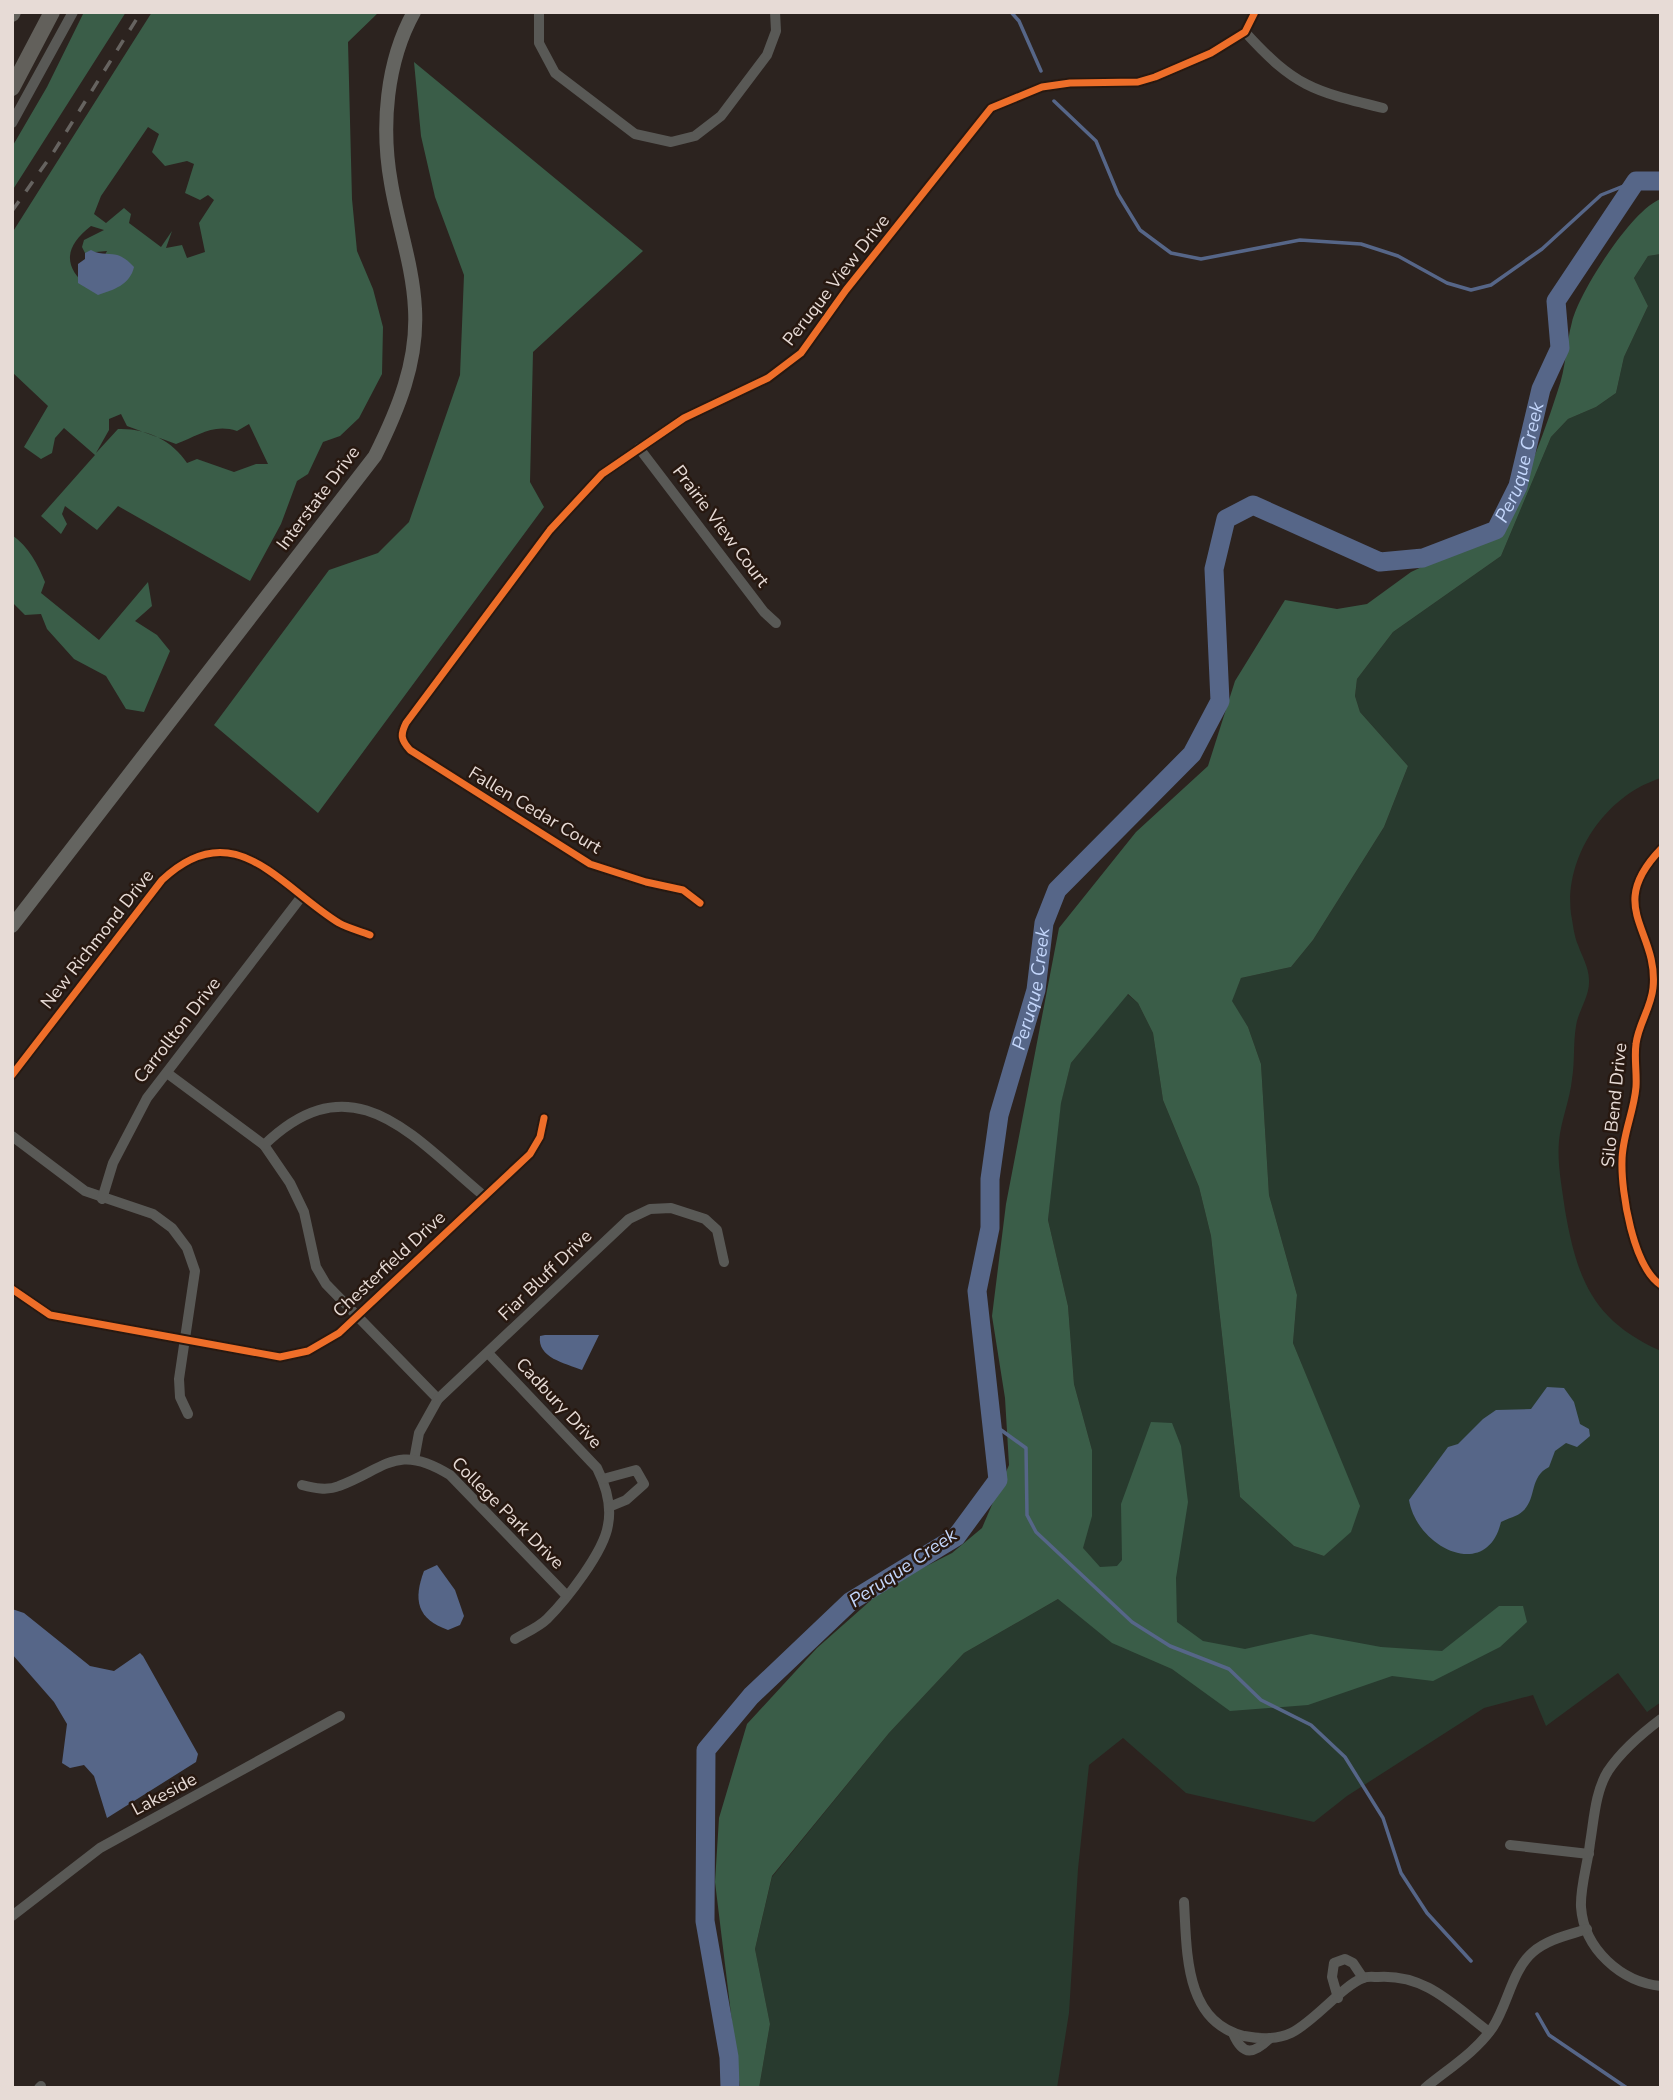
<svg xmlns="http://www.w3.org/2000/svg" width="1673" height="2100" font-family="'Nunito Sans',sans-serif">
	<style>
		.green { fill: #283a2e }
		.forest { fill: #3a5d48; fill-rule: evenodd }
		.water { fill: #566688 }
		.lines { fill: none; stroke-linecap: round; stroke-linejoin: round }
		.stream { stroke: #566688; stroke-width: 3.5 }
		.river { stroke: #566688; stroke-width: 19 }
		.minor { stroke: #595956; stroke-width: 10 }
		.major { stroke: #646460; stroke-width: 14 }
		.highway { stroke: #62605b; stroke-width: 16 }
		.rail { stroke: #666360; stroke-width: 3.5; stroke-dasharray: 12 12; stroke-linecap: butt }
		.cycleway-casing { stroke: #271810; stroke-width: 11 }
		.cycleway { stroke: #ee6e29; stroke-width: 7 }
		.labels { text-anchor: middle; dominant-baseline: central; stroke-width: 5; stroke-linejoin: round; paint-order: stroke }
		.street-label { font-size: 18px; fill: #e7dbd6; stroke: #271810 }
		.water-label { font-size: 19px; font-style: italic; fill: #c3d6fb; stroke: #271810 }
	</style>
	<rect width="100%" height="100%" fill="#2c231f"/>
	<path class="green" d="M1661,254v524c-55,17 -97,78 -90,136 2,10 3,22 7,31 4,11 11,23 11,35 1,16 -11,31 -13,46 -3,18 -1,36 -4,53 -2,21 -11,41 -13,62 -2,23 3,46 6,69 12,69 28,111 96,141v351l-14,10 -29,-39 -72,53 -13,-31 -49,13 -137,88 -33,26 -128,-29 -63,-55 -34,27 -11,104 -9,144 -12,75h-298l11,-64 -15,-75 17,-72 117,-144 75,-80 94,-54 34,-149 -18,-66 -6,-78 -20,-86 5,-58 8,-60 10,-39 56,-69 11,9 15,30 10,67 36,87 12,49 29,261 54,49 30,10 27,-25 8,-25 -66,-163 4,-48 -28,-100 -8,-131 -13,-37 -17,-26 10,-23 50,-11 22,-27 71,-113 24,-61 -48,-54 -5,-16 2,-17 36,-47 108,-76 50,-119 17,-18 28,-12 20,-14 8,-36 24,-51 -14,-28 14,-22z"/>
	<g class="forest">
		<polygon points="84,12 126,12 12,191 12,147 47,87"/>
		<path d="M152,12h227l-31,30 4,157 5,52 16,38 10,38 -1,47 -23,44 -19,18 -17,6 -15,32 -11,7 -16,43 -31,57 -132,-75 -21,24 -32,-24 -3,8 5,10 -6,10 -20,-18 54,-61 -31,-27 -9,10 -3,15 -11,6 -17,-12 24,-41 -36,-34v-139zM148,127l11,7 -7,18 13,14 22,-5 7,3 -9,29 15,7 8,-5 6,5 -15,23 6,29 -18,6 -5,-13 -16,3 6,-17 -11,16 -32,-24 2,-9 -7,-6 -18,15 -12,-9 7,-18zM91,226l13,4 -20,10 -2,7 3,6 22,-2 -19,36c-26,-21 -23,-41 3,-61zM121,414l6,12 49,18c22,-8 37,-21 61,-13l12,-7 19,40h-12l-22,8 -37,-13 -10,4c-15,-23 -41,-35 -69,-34l-22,24 13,-23v-11z"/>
		<polygon points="414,62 643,251 533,352 530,482 544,507 318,813 214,725 329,570 378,553 409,522 460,375 464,275 435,197 421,136"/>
		<path d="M1661,199v55l-13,2 -14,22 14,28 -24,51 -8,36 -20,14 -28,12 -17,18 -50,119 -108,76 -36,47 -2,17 5,16 48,54 -24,61 -71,113 -22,27 -50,11 -9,23 16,26 13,37 8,131 28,100 -4,48 67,163 -9,26 -27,24 -30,-10 -54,-49 -29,-261 -12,-49 -36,-87 -10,-67 -15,-30 -10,-9 -57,69 -10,40 -13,117 20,86 6,78 18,66v66l-9,32 17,19 17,-1 5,-6 -1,-56 30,-82 21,1 9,23 7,56 -12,76 1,44 26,19 42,8 66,-15 70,13 61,4 57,-45h24l4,16 -27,25 -67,34 -41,-5 -84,29 -78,6 -58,-42 -60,-26 -54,-44 -94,54 -75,80 -117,143 -17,73 15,75 -11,64h-19l-25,-206 4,-64 28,-94 70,-76 70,-62 65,-33 30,-25 27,-63 -4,-67 -13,-82 14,-112 53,-276 77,-96 72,-66 27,-85 50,-81 52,9 30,-5 44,-32 61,-29 27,-5c23,-48 43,-98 59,-148 8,-22 8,-46 14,-68 7,-30 61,-114 89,-123z"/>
		<path d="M12,535c17,12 25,28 33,47l-4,11 58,47 49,-58 4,24 -17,15 22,14 13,16 -26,61 -18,-3 -20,-33 -32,-17 -27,-30 -6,-15 -16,1 -13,-13z"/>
	</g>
	<g class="water">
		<path d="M91,250c16,9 24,-4 43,17 -4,18 -21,23 -36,28l-20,-12v-19l7,-5v-6z"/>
		<path d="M545,1335h54l-17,35c-17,-7 -45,-12 -42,-34z"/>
		<path d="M1547,1387l17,1 10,14 6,22 9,5 1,7 -13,11 -11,-4 -11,8 -6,16c-20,10 -12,31 -26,44 -6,6 -15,7 -22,11 -14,60 -84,26 -92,-22l39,-53 10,-3 25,-25 13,-9 35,-1z"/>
		<path d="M437,1565l18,25 9,26 -4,9 -12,5c-31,-11 -35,-30 -24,-59z"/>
		<polygon points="12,1609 24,1613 90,1666 114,1671 140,1653 143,1656 198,1754 196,1762 107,1818 94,1776 84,1765 70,1768 62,1763 67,1724 54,1702 12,1654"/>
	</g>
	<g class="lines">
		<g class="stream">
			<polyline points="1011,12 1019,21 1041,71"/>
			<polyline points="1054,101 1096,141 1118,194 1140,230 1171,253 1201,259 1300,240 1361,244 1398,256 1447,283 1471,290 1491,285 1542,249 1601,195 1636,181"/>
			<polyline points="990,1422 1026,1448 1027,1515 1036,1532 1132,1622 1170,1646 1229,1669 1261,1700 1311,1725 1345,1757 1383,1818 1401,1873 1427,1913 1471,1961"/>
			<polyline points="1537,2014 1549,2035 1627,2088"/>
		</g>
		<path class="river" id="s1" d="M730,2088l-1,-31 -24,-136 1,-171 45,-54 100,-95 105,-64 42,-57 -21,-189 13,-63v-49l9,-64 37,-125 8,-67 13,-33 135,-136 28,-53 -6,-132 12,-50 27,-14 127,57 43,-4 73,-28 22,-44 23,-97 19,-41 -4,-47 80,-120h25"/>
		<g class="minor">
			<polyline points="539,12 539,43 555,73 635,134 671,142 695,136 721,116 767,55 776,31 775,12"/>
			<path d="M1245,32c50,55 68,59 138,76"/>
			<polyline points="12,123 73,12"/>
			<polyline points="639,448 764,612 776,623"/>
			<path d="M1661,849c-57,59 -2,81 -8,139 -2,20 -15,37 -17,56 -2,14 1,29 0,43 -2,25 -14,49 -14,74 -1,31 11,106 39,124"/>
			<path d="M700,903l-17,-13 -37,-8 -56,-18 -180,-114c-9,-10 -10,-15 -4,-27l144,-193 52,-56 82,-56 84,-40 33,-25 45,-63 145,-182 51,-21 28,-4 68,-1 17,-5 56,-24 34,-21 10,-20"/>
			<polyline points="167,1073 264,1145 290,1183 304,1212 316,1267 326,1284 438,1399"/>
			<path d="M12,1075l150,-195c72,-68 117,6 177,43 9,5 21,8 31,12"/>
			<polyline points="12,1136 85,1191 153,1214 172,1228 187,1248 195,1271 179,1379 180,1397 188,1414"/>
			<path d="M264,1145c89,-86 148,-9 220,51"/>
			<polyline points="102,1199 113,1163 147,1098 302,896"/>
			<polyline points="12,1289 50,1315 280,1357 308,1351 339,1333 530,1154 540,1137 544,1118"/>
			<path d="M488,1353l109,115c9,18 15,37 11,57 -4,27 -42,75 -61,94 -8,8 -22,14 -32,20"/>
			<polyline points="414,1460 419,1433 438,1399 629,1219 650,1209 671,1208 705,1219 717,1230 724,1262"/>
			<polyline points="603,1479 636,1470 644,1484 626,1500 609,1507"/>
			<path d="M302,1485c12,3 25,6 37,1 46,-17 58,-44 111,-11l116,120"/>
			<path d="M1661,1719c-20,15 -39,31 -53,52 -13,21 -14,49 -18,72 -2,20 -10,44 -9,64 3,42 40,75 80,79"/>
			<polyline points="1510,1845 1589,1854"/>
			<path d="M1184,1902c3,49 0,120 60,134 15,3 32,4 47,-3 23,-11 51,-47 72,-55 4,-2 11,-1 15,-1 48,-3 75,28 111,55"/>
			<polyline points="12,1916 100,1848 340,1716"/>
			<polyline points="1338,1998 1332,1977 1334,1963 1345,1959 1353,1963 1363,1978"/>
			<path d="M1233,2033c10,24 21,21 37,5"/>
			<polyline points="39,2088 41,2086"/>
			<path d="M1425,2088c23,-19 51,-36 68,-61 15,-23 19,-57 40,-75 15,-13 36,-17 54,-23"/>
		</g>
		<path class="major" d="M12,926l363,-470c23,-46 43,-94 40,-147 -2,-43 -17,-84 -24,-126 -10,-56 -5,-121 23,-171"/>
		<g class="highway">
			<polyline points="12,14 13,12"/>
			<polyline points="12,88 52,12"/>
		</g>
		<polyline class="rail" points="12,211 53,153 141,12"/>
		<g class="cycleway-casing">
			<g id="cycleway">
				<path d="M1661,849c-57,59 -2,81 -8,139 -2,20 -15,37 -17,56 -2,14 1,29 0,43 -2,25 -14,49 -14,74 -1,31 11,106 39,124"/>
				<path d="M700,903l-17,-13 -37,-8 -56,-18 -180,-114c-9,-10 -10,-15 -4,-27l144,-193 52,-56 82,-56 84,-40 33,-25 45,-63 145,-182 51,-21 28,-4 68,-1 17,-5 56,-24 34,-21 10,-20"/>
				<path d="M12,1075l150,-195c72,-68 117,6 177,43 9,5 21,8 31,12"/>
				<polyline points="12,1289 50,1315 280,1357 308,1351 339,1333 530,1154 540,1137 544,1118"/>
			</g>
		</g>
		<use href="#cycleway" class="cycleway"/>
	</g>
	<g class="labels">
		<g class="street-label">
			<text transform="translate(836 280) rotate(-52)">Peruque View Drive</text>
			<text transform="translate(318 498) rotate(-53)">Interstate Drive</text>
			<text transform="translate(721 526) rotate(53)">Prairie View Court</text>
			<text transform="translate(535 810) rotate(31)">Fallen Cedar Court</text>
			<text transform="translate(97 939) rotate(-52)">New Richmond Drive</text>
			<text transform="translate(177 1030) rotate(-52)">Carrollton Drive</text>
			<text transform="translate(1614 1105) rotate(-84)">Silo Bend Drive</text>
			<text transform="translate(389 1264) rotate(-43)">Chesterfield Drive</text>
			<text transform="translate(545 1275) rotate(-44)">Fiar Bluff Drive</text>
			<text transform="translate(559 1403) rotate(47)">Cadbury Drive</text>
			<text transform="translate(508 1513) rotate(45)">College Park Drive</text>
			<text transform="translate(164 1794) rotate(-28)">Lakeside</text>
		</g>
		<g class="water-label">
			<text stroke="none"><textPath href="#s1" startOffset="2142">Peruque Creek</textPath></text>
			<text stroke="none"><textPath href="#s1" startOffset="1241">Peruque Creek</textPath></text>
			<text transform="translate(903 1568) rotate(-34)">Peruque Creek</text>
		</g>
	</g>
	<rect width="1673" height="2100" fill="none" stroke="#e7dbd6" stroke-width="28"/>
</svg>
